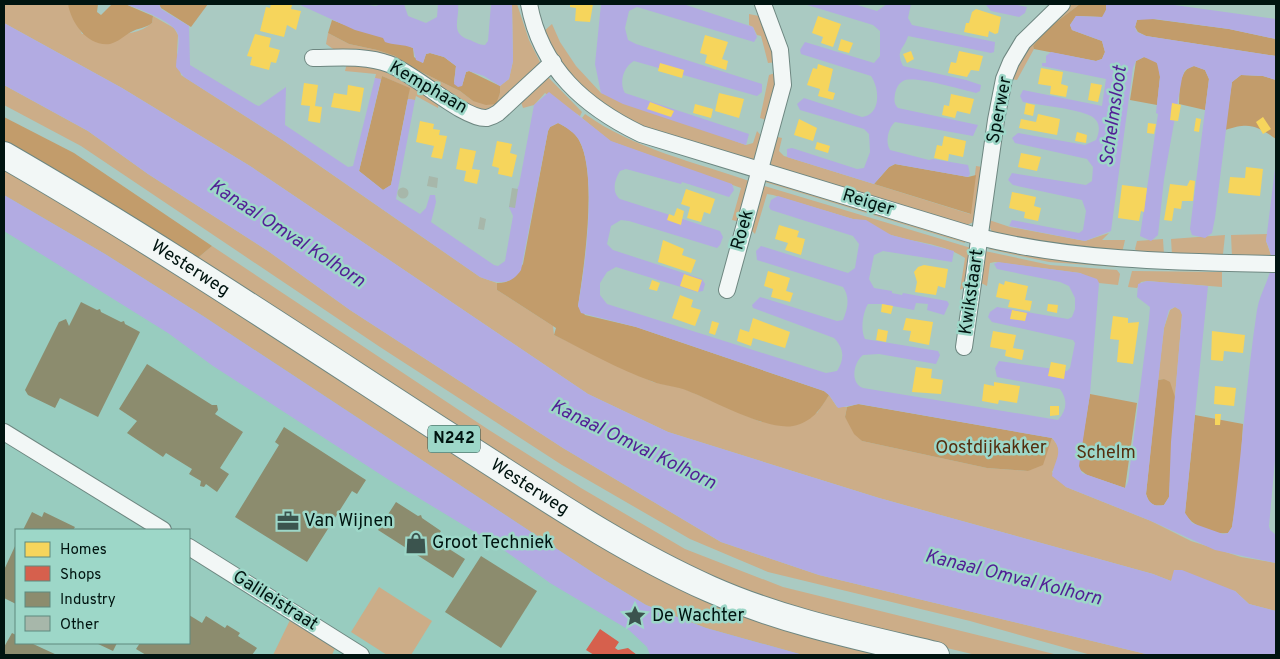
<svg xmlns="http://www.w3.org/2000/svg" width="1280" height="659" font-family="Overpass,sans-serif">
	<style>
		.built { fill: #98ccbf; fill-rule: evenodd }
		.green { fill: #ccad88 }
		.forest { fill: #c29c6b }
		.water { fill: #b2abe2; fill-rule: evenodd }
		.homes { fill: #f6d55c }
		.shops { fill: #d6604d }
		.industry { fill: #8c8c6e }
		.building { fill: #a7b7aa }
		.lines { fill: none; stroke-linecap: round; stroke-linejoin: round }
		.street-casing { stroke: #6e8781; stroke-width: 18 }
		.primary-casing { stroke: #6e8781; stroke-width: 28 }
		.street { stroke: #f2f7f6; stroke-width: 16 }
		.primary { stroke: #f2f7f6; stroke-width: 26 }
		.labels { text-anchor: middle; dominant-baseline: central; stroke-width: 5; stroke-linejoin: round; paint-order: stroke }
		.shield { fill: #9dd7c8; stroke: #2f4e47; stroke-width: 1 }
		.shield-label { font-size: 16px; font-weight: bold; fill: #001410 }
		.street-label { font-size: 18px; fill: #001410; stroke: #9dd7c8 }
		.park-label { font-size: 18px; fill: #542e0e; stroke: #9dd7c8 }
		.poi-label { font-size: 18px; fill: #001410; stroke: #9dd7c8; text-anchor: start }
		.water-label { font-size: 19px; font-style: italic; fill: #521e96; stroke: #9dd7c8 }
	</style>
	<rect width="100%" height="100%" fill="#aacac2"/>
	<path class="built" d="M4,181l874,474h-874zM16,530h173v113h-173z"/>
	<g class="green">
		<path d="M4,4h64l14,30c23,0 52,5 70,-11l1,-7 21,12 4,7 -1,18 4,22 103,66 196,136 17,6v7l56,36 1,9 99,47 29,6 79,34 56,-9 12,-18 8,12h10l-2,10 17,24 125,27 41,3 17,-17 7,-16c11,11 7,22 0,34l14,15 85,34 40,20 50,16 35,6v48l-27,-7 -14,-13 -62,-13 -2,3 -18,-7 -274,-76 -211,-66 -80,-38 -338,-228 -128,-78 -118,-65z"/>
		<polygon points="512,4 517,4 529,40 541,64 498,108 478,112 396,62 339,53 326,44 328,33 349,44 377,50 395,56 411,67 460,91 473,101 500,94 500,86 509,79 513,61"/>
		<polygon points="1069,4 1080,4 1047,29 1033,46 1034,49 1017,80 1012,79 1013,64"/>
		<polygon points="749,14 764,17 777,62 768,63 761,36 757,35 753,27 749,25"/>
		<polygon points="552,24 560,42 576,66 601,93 746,145 753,143 757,131 764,139 756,158 747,161 624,120 572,79 543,32"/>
		<polygon points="347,63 384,67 439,100 438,108 416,96 415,100 408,99 409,88 382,76 381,81 375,78 376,74 345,71"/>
		<polygon points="775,73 779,77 769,121 760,118 769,75"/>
		<polygon points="547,76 582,112 580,116 545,93 534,105 523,108 520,99"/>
		<polygon points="4,85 88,131 148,174 268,251 350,310 563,448 721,542 819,575 1150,655 1091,655 970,621 768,572 690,539 562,465 380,347 81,146 4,105"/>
		<path d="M585,114c49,35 110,48 167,68l-11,40 -9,-2 9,-32 -131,-47 -28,-23z"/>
		<polygon points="773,136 782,138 779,151 784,156 970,214 976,166 982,167 976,221 967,225 772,166 769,158"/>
		<polygon points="4,167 49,192 543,504 899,655 803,655 706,628 646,605 595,574 203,316 105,254 4,195"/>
		<polygon points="767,180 965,240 965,243 765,182"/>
		<path d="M761,185l210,63 -2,37 -9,5 5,-32c-22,-15 -49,-15 -74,-23 -17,-6 -18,-14 -38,-16l-80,-24 -6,-1 -12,40 -4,-4z"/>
		<polygon points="986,219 1010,227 1085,241 1109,233 1102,240 1125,240 1122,253 1080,250 992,232"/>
		<polygon points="1267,234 1266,241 1271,255 1264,255 1263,258 1232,257 1231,235"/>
		<polygon points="1225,235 1223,254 1220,257 1172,255 1171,239"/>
		<polygon points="1163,239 1164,255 1138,254 1135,249 1137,241"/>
		<polygon points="212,246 489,430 581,488 685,549 783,587 1058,655 976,655 876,631 789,608 670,560 193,262"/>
		<polygon points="991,248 1116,264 1117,267 1049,262 988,249"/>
		<polygon points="985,251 1050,265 1117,270 1120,274 1118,285 1099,283 1080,273 995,262 990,263 987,286 979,282"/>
		<polygon points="1132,271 1222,272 1222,287 1147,281 1141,282 1137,288 1128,287"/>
		<polygon points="1175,307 1181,310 1182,315 1175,397 1164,379 1158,380 1164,328 1170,310"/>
		<polygon points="379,587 432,621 411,655 387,655 351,632"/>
		<polygon points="291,618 336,646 332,655 273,655"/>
	</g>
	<g class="forest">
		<path d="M68,4h30l-1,8 4,3 11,-11h13l28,12 -1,7c-6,5 -14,5 -21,9 -7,4 -13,10 -21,12 -22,3 -39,-21 -42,-40z"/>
		<polygon points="159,4 208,4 191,27 161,8"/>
		<polygon points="1080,4 1106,4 1106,10 1103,17 1076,16 1070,25 1072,30 1102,41 1105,52 1102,59 1096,61 1034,49 1033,46 1047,29"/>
		<polygon points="1145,18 1229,29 1276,39 1276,56 1146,36 1138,32 1135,27 1137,20"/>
		<path d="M332,20c26,11 55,16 81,28l1,9 9,6 3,-9 4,-1 14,4 12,9 -2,16 8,4 4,-14 3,-1 31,15v7l-4,11 -10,1 -13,-4 -13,-10 -49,-24 -16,-11 -18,-6 -28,-6 -21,-11z"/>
		<polygon points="1144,57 1155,60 1159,67 1160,77 1157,105 1130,100 1136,61"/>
		<path d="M1194,66l11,4 4,9 -4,31 -26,-6c1,-13 -1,-35 15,-38z"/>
		<path d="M1241,75l22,1 13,4v59c-20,-14 -27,-17 -51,-9l7,-48z"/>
		<polygon points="382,76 410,88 391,185 383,190 359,171"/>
		<polygon points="4,117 74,153 212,246 193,262 4,144"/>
		<path d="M558,123c8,4 17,9 21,17 19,34 5,127 -1,166l7,9 51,12 188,64 5,4c-9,15 -17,27 -36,31 -25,5 -79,-25 -105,-35 -11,-5 -25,-5 -37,-10 -33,-12 -65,-30 -97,-46l2,-7 -59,-38v-7c15,0 18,-7 26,-19l25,-133 2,-4z"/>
		<polygon points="895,164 968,177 976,175 971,214 874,184 889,167"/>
		<path d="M1164,379l6,3 5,15 -6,100 -5,8c-10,2 -15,-1 -18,-11l12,-114z"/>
		<polygon points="1090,394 1137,403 1125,488 1087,475 1079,469 1079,461"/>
		<polygon points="858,404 1052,438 1043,465 1028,471 987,468 862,441 854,434 845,417 847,407"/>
		<path d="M1195,415l48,9 -3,51 -8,52 -4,6c-14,2 -37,-7 -43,-20z"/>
	</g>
	<g class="water">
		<path d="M125,4h34l2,5 28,17 1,39 66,40 3,1 27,-19 -1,38 63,42 5,-1 22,-88 6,1 -22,92 24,19 8,-5 17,-86 7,1 -19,99 24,15 6,-6 4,-13h5l1,7 -5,20 63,43 4,1 7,-5 8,-45 -4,-9 10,-22 15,-80 15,-13 62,49 121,43 2,6 -5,7 -47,-15 -1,2 -55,-15 -6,2c-5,8 -9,21 0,28l100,32 3,6 -3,8 -3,3 -88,-27 -8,-1 -10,6 -4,18 6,6 89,29 3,5 -2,7 -6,1 -81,-25 -9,5 -7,11v12l7,9 219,69 11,-2c8,-12 7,-23 -3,-33l-81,-30 -1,-3 8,-8 77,24 6,-1c5,-12 7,-23 0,-33l-86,-27 -1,-9 5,-5 87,27 7,-5 4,-24 -6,-8 -82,-26 -2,-3 2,-7 7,-4 75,23 13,1 25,15 63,16 -2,11 -69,-11 -9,4 -5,24 5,9 18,3v2l10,2 1,-2 44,8 2,3 -5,11 -17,-5 1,-6 -12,-1 -2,7 -32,-6h-14c-5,8 -8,26 -3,35l73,12 2,4 -4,9 -57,-10 -16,1c-10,8 -13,28 0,33l195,32c9,-10 10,-20 2,-31l-63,-12 -2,-9 4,-7 68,10 3,-3 5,-25 -2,-3 -81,-18 -4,-5 2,-5 7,-5 71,12 4,-2 3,-8v-11l-6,-12 -9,-4 -63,-13 -3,-5 4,-2 82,11 17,6 2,4 -9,111 -11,72 3,7 43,15 3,-6 21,-163 1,-12 -13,-10 1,-13 9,-3 61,5 -23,227 7,10 31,11 5,-1 4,-6c10,-72 14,-145 25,-217 5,-27 23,-40 9,-69l10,-80v288l-7,77 1,4 6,5v28l-61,-13 -64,-29 -85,-34 -14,-11c2,-16 13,-24 0,-38l-193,-34 -21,4 -9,-13 -5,-4 -188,-64 -55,-14 -3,-7c7,-39 20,-132 1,-166 -4,-7 -13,-13 -21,-17l-8,4 -2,4 -27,139c-11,17 -25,13 -41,7l-196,-136 -100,-64 -8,-10c0,-10 4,-21 2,-32 -2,-13 -41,-27 -53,-31zM1175,307l5,3 2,5 -11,127 -2,55 -5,8c-10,2 -15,-1 -18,-11l18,-166 5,-18z"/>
		<path d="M298,4h63l15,2 5,-2h23l4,12 18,7 11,-6 1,-13h20c2,15 -9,30 12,36 5,2 9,5 15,5l3,-4 3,-37h21l1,57 -4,18 -9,7 -16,-10 -15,-5 -3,1 -4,14 -4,1 -4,-3 2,-18 -12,-9 -14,-4 -4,1 -3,9 -7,-3 -3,-12c-10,-4 -20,-3 -28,-6l-2,-4 -28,-8z"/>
		<path d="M601,4h82l70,23 4,10 -3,5 -117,-35 -8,4 -4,17 3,12 8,4 126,40v8l-5,4 -123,-35c-11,6 -15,22 -9,32l124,41 -3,11 -123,-41 -22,-11 -6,-29z"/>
		<path d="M804,4h50l23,7 10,-7h24l-3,14 4,7 83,17 -1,10 -3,1 -83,-17c-4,14 -13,13 -5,30l63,14 15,5 -1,6 -4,2c-14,-3 -62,-18 -73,-12 -5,3 -7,8 -8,13 -1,6 -1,10 3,14l80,17 -5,11 -78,-14c-7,6 -10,20 -5,28l39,10 4,-1 35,6 2,9 -2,3 -73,-13 -6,3 -15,17 -87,-27v-8l5,-1 65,21 7,-1 6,-16 -1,-18 -5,-5 -64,-19 -3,-6 7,-6 58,19c19,-2 18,-28 9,-41l-70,-22 -1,-4 5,-8 69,21 6,-7v-25l-7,-6z"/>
		<polygon points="980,4 1012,4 1027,7 1025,13 1019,17 991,11 986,5"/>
		<path d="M1106,4h61l109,15v20l-47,-10 -74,-10 -18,1 -2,7 2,5 9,4 130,20v24l-13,-4 -22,-1 -9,7 -17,136 -3,15 -7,5 -13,-3 -2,-6 19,-150 -4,-9 -11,-4 -9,4 -3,8 -18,101 -6,56 -7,6 -11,-5 18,-122 -2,-1 4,-36 -3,-14 -13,-6 -8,4 -3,7 -22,163 -26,10 -76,-15 3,-6 67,13 4,-3 3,-19 -4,-11 -69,-15 -5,-5 4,-7 74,12 6,-4 1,-14 -6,-8 -72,-16 -3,-5 6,-5 67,12 11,-5c4,-9 5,-18 -5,-24 -14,-7 -51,-11 -68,-14l-3,-6 3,-6 79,16 4,-27 -64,-13v-3h4v-7l5,-4 45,9 6,-2 3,-7 -3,-11 -30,-11 -2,-5 6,-9 26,1 4,-7z"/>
		<polygon points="4,23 122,88 250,166 588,394 668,432 879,498 1153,574 1171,581 1174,570 1182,570 1235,591 1249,604 1276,611 1276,655 1150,655 819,575 721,542 563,448 350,310 268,251 148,174 88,131 4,85"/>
		<polygon points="4,195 105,254 203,316 595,574 646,605 706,628 803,655 650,655 647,647 629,630 550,583 498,546 389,480 213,366 168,333 4,231"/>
	</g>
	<g class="homes">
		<polygon points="271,4 292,5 291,9 301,11 296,30 287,25 284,37 260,31 266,7 270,8"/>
		<polygon points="570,4 593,4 590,22 575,21 576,8 570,7"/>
		<polygon points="976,9 1001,17 998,33 995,34 989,31 988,37 964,32 966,23 969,23 972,12"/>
		<polygon points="818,16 841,24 833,47 821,43 823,37 812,33"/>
		<polygon points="255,34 271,38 269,47 280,50 276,63 271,62 269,70 250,65 252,57 247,56"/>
		<polygon points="705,35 728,42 722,59 728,61 726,70 705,63 707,55 700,53"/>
		<polygon points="841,39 853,43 849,53 838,50"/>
		<polygon points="911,51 914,59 907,63 903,54"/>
		<polygon points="959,51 983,56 979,71 971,70 967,77 948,73 951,62 956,63"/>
		<polygon points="660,63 684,70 682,78 658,71"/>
		<polygon points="818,64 833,69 828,91 835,93 833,100 818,96 820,89 807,85 813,68 817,69"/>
		<polygon points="1041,68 1063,72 1061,84 1068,86 1066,97 1050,94 1051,86 1038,84"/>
		<polygon points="304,83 318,85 315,106 322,107 320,123 308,121 310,106 301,105"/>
		<polygon points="1091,83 1102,85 1098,102 1088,100"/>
		<polygon points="348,85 364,88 360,112 331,107 334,93 347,95"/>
		<polygon points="719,93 744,99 739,118 715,111"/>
		<polygon points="951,94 974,99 970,114 957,111 955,118 942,115 944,105 949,106"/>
		<polygon points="650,102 674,111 671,117 647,109"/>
		<polygon points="1026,103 1035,105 1033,116 1024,114"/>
		<polygon points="1172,103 1181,105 1178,121 1170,120"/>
		<polygon points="695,104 713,109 711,118 693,113"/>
		<polygon points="1038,114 1060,119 1057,135 1019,128 1021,119 1036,122"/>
		<polygon points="1263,117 1271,129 1263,134 1256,122"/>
		<polygon points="1196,118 1201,119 1199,132 1194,131"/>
		<polygon points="799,119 817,128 813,141 794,135"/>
		<polygon points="420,121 434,124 433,129 440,130 439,135 447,136 442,159 431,157 434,146 416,142"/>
		<polygon points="1148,123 1156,124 1154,134 1147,133"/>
		<polygon points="1077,132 1087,135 1086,143 1075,141"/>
		<polygon points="944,136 966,141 963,157 949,154 948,161 934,158 937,145 942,146"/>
		<polygon points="497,141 512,144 510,153 517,155 512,177 498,174 499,168 492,166"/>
		<polygon points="817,142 830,146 828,153 815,149"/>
		<polygon points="460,148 476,151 472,169 480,170 477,184 464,181 466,171 456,169"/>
		<polygon points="1021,153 1041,157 1037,171 1018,167"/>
		<polygon points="1246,167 1263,169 1260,196 1228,193 1230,177 1245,178"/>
		<polygon points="1190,180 1195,181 1193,201 1182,201 1181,209 1174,208 1172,221 1164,220 1170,184 1187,186"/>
		<polygon points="1122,185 1147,188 1144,212 1141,211 1139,221 1118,218"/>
		<polygon points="686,189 715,199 710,214 704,212 701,222 687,218 690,207 681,204"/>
		<polygon points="1012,192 1036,197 1034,206 1041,208 1038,221 1024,218 1025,212 1009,208"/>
		<polygon points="677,208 684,211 681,225 667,220 669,214 674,216"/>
		<polygon points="779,225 799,231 797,237 805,239 801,255 785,250 788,243 775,239"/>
		<polygon points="663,240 684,249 682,255 696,260 691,273 658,262"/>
		<polygon points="924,265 948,269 945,288 938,286 936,295 915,292 917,282 914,272 918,267"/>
		<polygon points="768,271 790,278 786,291 793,293 790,302 771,297 773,289 764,286"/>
		<polygon points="684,274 702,280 698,292 680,286"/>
		<polygon points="652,280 660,283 657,291 649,289"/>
		<polygon points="1005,281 1028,286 1025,300 1032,301 1030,311 1008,307 1010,300 996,297 999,283 1004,285"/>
		<polygon points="680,295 693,300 691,307 701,310 695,326 672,318"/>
		<polygon points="882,304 893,306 891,314 881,312"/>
		<polygon points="1048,304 1058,305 1057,313 1047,311"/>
		<polygon points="1012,310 1027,313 1025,321 1010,319"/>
		<polygon points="1113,316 1128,318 1128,323 1139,322 1133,364 1117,362 1119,340 1110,339"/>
		<polygon points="753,318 790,332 785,348 753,338 751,346 737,341 740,329 749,332"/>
		<polygon points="906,318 933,322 929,345 909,341 911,331 903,330"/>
		<polygon points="712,321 719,323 715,335 709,333"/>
		<polygon points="878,329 888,331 886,342 876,340"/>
		<polygon points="993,331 1016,335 1013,348 1024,350 1022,360 1005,356 1006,350 990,347"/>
		<polygon points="1212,331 1245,335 1243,353 1224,351 1223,361 1211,360"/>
		<polygon points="1051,362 1066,365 1064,379 1048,376"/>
		<polygon points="916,367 932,369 931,378 943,380 941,394 912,392"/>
		<polygon points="994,382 1020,386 1017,403 999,400 998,404 982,401 984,384 994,386"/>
		<polygon points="1215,386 1236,388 1234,406 1214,404"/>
		<polygon points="1050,406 1059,406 1059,415 1050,416"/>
		<polygon points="1215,414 1221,414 1220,425 1215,425"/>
	</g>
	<polygon class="shops" points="600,629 619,642 615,648 618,650 628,648 637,655 594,655 586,650"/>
	<g class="industry">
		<polygon points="81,302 97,310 100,309 101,312 121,322 124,321 125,324 140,332 98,417 60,398 55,408 28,395 25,390 59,322 66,319 69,326"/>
		<polygon points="147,364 212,405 217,405 218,410 215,414 243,432 220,468 229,474 217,492 206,484 204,487 200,486 201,481 189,474 192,469 166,453 163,457 127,433 137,421 119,409"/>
		<polygon points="284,427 366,480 357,494 352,491 307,562 235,517 279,445 275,442"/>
		<polygon points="396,502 418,516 421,515 422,518 441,531 435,540 465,559 453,578 378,530"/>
		<polygon points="32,512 42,517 44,512 75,527 73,530 23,530"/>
		<polygon points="16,544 16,604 4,598 4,570"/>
		<polygon points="481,556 537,591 501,648 445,612"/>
		<polygon points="189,615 202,623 206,616 225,628 227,625 240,633 238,636 257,648 252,655 146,655 136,649 140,643 189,643"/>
		<polygon points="12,633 16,635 16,643 31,643 57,655 4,655 4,647"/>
		<polygon points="96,643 117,643 113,651"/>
	</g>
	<g class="building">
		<polygon points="429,176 438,178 437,188 427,186"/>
		<circle cx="403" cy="193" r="5.5"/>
		<polygon points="512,188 518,189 515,208 509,207"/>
		<polygon points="480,217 486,219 484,230 478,229"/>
	</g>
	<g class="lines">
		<g class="street-casing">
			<g id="street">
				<path d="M529,4c12,65 56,103 112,130l338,103c97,24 198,25 297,27"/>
				<path d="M313,58c25,0 52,-3 76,6 25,9 75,56 98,54 4,-1 8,-3 11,-5l55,-51"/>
				<polyline points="727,290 783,85 780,50 763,4"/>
				<polyline points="964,347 996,120 1004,79 1011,62 1023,42 1062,4"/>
				<polyline points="4,432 163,530"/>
				<polyline points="189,547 361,655"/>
			</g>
		</g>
		<g class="primary-casing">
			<g id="primary">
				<path id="s1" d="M4,155c151,87 297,185 444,280 85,54 170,113 262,154 72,32 150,48 226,66"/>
			</g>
		</g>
		<use href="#street" class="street"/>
		<use href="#primary" class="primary"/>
	</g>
	<defs>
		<g id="office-bare" transform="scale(1.725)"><path d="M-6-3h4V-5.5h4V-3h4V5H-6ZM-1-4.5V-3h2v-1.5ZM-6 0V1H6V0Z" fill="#3b544e" stroke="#9dd7c8" stroke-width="2.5" paint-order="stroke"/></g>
		<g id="shop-bare" transform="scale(1.725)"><path d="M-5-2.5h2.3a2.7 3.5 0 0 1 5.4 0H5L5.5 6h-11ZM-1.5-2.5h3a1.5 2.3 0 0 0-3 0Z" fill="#3b544e" stroke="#9dd7c8" stroke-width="2.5" paint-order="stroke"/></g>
		<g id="sight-bare" transform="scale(1.725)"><path d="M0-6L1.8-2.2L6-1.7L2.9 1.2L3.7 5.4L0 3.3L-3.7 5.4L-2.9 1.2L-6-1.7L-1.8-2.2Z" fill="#3b544e" stroke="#9dd7c8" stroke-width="2.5" paint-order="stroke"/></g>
	</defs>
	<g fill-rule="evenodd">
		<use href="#office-bare" x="288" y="521"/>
		<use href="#shop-bare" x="416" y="543"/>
		<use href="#sight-bare" x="635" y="616"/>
	</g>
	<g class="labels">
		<rect class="shield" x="428" y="425.5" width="52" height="27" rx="4"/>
		<g class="shield-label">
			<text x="454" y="439">N242</text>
		</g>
		<g class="street-label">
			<text transform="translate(428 88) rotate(30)">Kemphaan</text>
			<text transform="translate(1000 110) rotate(-79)">Sperwer</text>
			<text transform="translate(868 203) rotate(17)">Reiger</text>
			<text transform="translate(743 230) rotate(-74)">Roek</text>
			<text stroke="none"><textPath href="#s1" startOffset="218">Westerweg</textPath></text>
			<text transform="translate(972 292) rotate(-82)">Kwikstaart</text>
			<text stroke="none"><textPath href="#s1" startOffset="622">Westerweg</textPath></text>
			<text transform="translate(275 601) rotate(32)">Galileistraat</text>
		</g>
		<g class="park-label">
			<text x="991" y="448">Oostdijkakker</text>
			<text x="1106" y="453">Schelm</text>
		</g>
		<g class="poi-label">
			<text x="304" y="521">Van Wijnen</text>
			<text x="432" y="543">Groot Techniek</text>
			<text x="652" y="616">De Wachter</text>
		</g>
		<g class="water-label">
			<text transform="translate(1114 116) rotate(-82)">Schelmsloot</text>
			<text transform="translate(287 234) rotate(33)">Kanaal Omval Kolhorn</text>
			<text transform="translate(633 445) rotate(26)">Kanaal Omval Kolhorn</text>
			<text transform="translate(1013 578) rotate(14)">Kanaal Omval Kolhorn</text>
		</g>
	</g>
	<rect width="1280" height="659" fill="none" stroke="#001410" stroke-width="10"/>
	<rect x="15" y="529" width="175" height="115" fill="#9dd7c8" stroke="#5e897e"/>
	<rect x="25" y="542" width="25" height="15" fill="#f6d55c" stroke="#5e897e"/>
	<text x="60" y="554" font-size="15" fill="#001410">Homes</text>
	<rect x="25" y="566" width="25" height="15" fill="#d6604d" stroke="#5e897e"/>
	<text x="60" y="579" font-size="15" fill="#001410">Shops</text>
	<rect x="25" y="592" width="25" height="15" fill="#8c8c6e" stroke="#5e897e"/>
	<text x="60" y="604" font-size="15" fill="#001410">Industry</text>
	<rect x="25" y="616" width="25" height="15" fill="#a7b7aa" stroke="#5e897e"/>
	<text x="60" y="629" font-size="15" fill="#001410">Other</text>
</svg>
